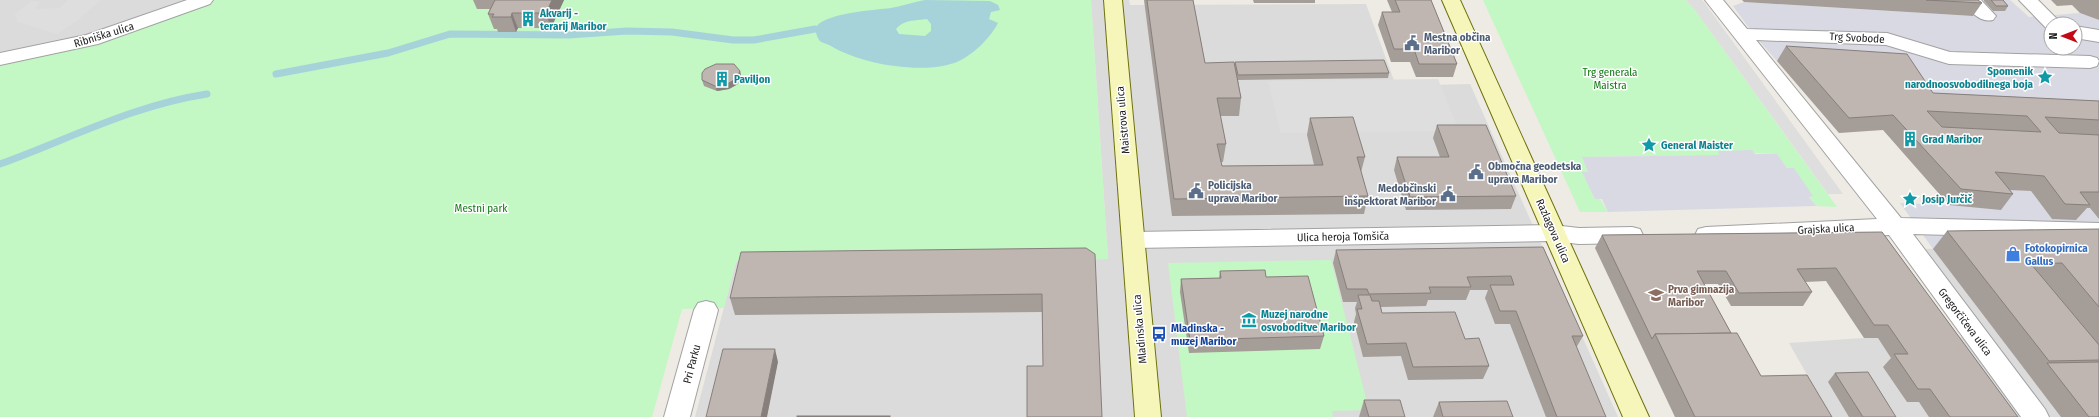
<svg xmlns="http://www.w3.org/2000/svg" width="2099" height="417" font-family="'Fira Sans Condensed',sans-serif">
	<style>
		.residential { fill: #dcdbdb }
		.park { fill: #c3f7c4 }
		.parking { fill: #dedede }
		.plaza { fill: #d9d9e4; fill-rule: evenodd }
		.water { fill: #a6d2da; fill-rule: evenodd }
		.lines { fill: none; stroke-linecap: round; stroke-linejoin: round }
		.stream { stroke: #a6d2da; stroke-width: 7 }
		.street-casing { stroke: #a2a2a2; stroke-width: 2 }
		.secondary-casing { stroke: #6c700a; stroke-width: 2 }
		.street { fill: #fff; fill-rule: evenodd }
		.secondary { fill: #f7f6ba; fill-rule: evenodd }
		.wall { fill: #a49d98 }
		.shaded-wall { fill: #867f7c }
		.building { fill: #bfb6b1; stroke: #867f7c; fill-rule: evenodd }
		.labels { text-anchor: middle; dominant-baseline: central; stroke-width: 3; stroke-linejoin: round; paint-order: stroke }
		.culture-label { font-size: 11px; font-weight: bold; fill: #0d838f; stroke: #fff; text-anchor: start }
		.street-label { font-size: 11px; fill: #1e1e1e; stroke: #fff }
		.service-label { font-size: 11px; font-weight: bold; fill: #4e5e75; stroke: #fff; text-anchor: start }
		.park-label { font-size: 11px; fill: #107712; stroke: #fff }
		.shop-label { font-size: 11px; font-weight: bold; fill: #366cbe; stroke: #fff; text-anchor: start }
		.education-label { font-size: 11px; font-weight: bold; fill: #785e54; stroke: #fff; text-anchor: start }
		.transit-label { font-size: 11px; font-weight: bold; fill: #164399; stroke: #fff; text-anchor: start }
	</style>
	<rect width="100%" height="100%" fill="#eeeae4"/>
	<g class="residential">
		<polygon points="0,0 196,0 144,20 0,62"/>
		<polygon points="1091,0 1129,0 1130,5 1366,4 1396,86 1470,84 1618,417 695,417 736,262 1108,259"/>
		<polygon points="2099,247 2099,417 1831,417 1789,343 1864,338 1983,337 1917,249"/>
	</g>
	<g class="park">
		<polygon points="196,0 1091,0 1108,259 736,262 724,308 682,309 652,417 0,417 0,62"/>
		<polygon points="1483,0 1686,0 1695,10 1837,207 1816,206 1809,196 1813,196 1787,168 1777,154 1718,151 1720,155 1582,157 1588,172 1583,172 1608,212 1580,212"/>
		<polygon points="1331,260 1369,410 1332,411 1333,417 1187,417 1168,263"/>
	</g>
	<g class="parking">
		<polygon points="68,0 101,0 77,21 57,34 18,22 14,15 30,2 41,1 35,9 60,8"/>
		<polygon points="1686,0 1702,0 1704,2 1843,194 1828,194 1695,10"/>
		<polygon points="1438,79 1459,131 1281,133 1268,81"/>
	</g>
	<g class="plaza">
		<path d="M1958,0h52l19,17 51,-4 19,7v97l-176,-9 -146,-47 -23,-26 -21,-29 11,-4 228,14zM2051,24h24v24h-24z"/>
		<polygon points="1752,150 1755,154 1777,154 1787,168 1794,168 1813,196 1809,197 1816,206 1608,212 1602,199 1595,199 1582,172 1588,172 1582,157 1719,155 1718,151"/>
		<polygon points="1983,188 2031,191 2052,219 2067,207 2090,208 2099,219 2099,247 1933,249 1900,203 1949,205"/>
	</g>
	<path class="water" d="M925,0l65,1 8,4 2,5 -9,2 -2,7 9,4c-7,14 -24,31 -39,38 -33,15 -99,3 -128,-15 -3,-2 -9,-3 -11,-5 -3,-3 -4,-9 -5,-12 6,-16 60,-19 76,-21 11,-2 23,-6 34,-8zM927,19l4,5v7l-6,5 -26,-2 -3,-5c9,-10 18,-8 31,-10z"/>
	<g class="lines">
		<g class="stream">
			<polyline points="276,74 388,53 450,34 569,35 627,31 672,32 733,40 754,40 815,29"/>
			<path d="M0,164c69,-25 134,-59 207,-70"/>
		</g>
		<g class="street-casing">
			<g id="street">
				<polygon points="187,0 213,0 210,4 98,44 0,65 0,53 86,35"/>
				<polygon points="1705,0 1723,0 1747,29 1887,33 1950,52 2090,56 2097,58 2099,61 2097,66 2090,68 1949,64 1886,45 1756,40 1901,218 2099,223 2099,239 1913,234 2045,409 2049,417 2021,417 1889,235 1706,243 1698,241 1695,235 1698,229 1706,227 1877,219"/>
				<path d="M1962,0h19l15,16 -3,4c-13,3 -24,-9 -31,-20z"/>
				<polygon points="2019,0 2038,0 2062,24 2051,24 2051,29 2046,28"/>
				<polygon points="2075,26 2099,30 2099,42 2075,38"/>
				<polygon points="1553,225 1579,228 1632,227 1640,229 1643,235 1640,241 1632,243 1579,244 1553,241 1133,248 1125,246 1122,240 1125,234 1133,232"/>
				<polygon points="706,301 714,303 718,310 690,417 664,417 694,310 698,303"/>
			</g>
		</g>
		<g class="secondary-casing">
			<g id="secondary">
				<polygon points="1104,0 1122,0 1161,417 1135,417"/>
				<polygon points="1442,0 1460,0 1649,417 1623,417"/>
			</g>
		</g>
		<use href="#street" class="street"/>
		<use href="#secondary" class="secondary"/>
	</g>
	<g class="wall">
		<polygon points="473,0 564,0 551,28 518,28 516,32 498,32 497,29 494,29 488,14 490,9 477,9"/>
		<polygon points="1144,0 1193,0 1205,63 1235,67 1235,62 1389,73 1388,78 1238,80 1241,98 1239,116 1220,116 1226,144 1223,162 1221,162 1222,166 1314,165 1307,135 1310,118 1365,157 1361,172 1368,196 1364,214 1172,216"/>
		<polygon points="1253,0 1315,0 1315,3 1254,3"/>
		<polygon points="1387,0 1431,0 1457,64 1453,77 1416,77 1410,62 1391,62 1378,25 1382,12 1392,12"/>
		<polygon points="1742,0 1978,0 1982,3 1973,16 1744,2"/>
		<polygon points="1984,0 2003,0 2008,6 2005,11 1993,11 1984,1"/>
		<polygon points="2051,0 2099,0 2099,20 2080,13 2072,5 2057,6"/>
		<polygon points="1786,46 1933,93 2099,101 2099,219 2090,208 2087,208 2076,220 2052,219 2031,191 2009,190 2013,194 2001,210 1949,205 1883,130 1839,133 1777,61"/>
		<polygon points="740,71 741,76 738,84 729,89 717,91 704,86 702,80"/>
		<polygon points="1437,125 1516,196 1511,209 1406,210 1394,170 1397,157 1440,157 1433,138"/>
		<polygon points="2099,229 2099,417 2061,417 1933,249 1947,231"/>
		<polygon points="1882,232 2018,417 1929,417 1919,402 1907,402 1883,367 1891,358 1878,338 1864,338 1826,281 1805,282 1812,292 1803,306 1731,306 1718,284 1704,284 1731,333 1761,376 1832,417 1675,417 1595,248 1602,235"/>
		<polygon points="1543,247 1583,336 1576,348 1606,417 1546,417 1510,324 1495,324 1485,298 1488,290 1470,290 1466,300 1428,300 1426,306 1381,307 1382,313 1465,339 1489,366 1483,379 1408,380 1401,356 1363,357 1354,322 1356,314 1355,308 1357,302 1343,302 1333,263 1336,250"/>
		<polygon points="1086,248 1043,366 1042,312 735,315 730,298"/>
		<polygon points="1220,271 1266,277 1324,336 1320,349 1189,353 1180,292 1181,279 1219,278"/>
		<polygon points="1835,373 1896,417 1849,417 1828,382"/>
		<polygon points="1364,400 1405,417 1359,417"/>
		<polygon points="1439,402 1513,417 1433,417"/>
	</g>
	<g class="shaded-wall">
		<polygon points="552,0 564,0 551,28 546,13"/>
		<polygon points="512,13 518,28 516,32 511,17"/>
		<polygon points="740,71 741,76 738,84 729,89 717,91 715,86"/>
		<polygon points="775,349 778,362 767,417 761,417"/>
	</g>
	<g class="building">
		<polygon points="495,0 552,0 546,13 512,13 511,17 492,17 494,14 488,14"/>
		<polygon points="1147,0 1193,0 1205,63 1234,62 1241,98 1217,98 1226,144 1217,144 1222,166 1323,165 1310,118 1353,117 1365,157 1357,157 1368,196 1174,199"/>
		<polygon points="1395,0 1431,0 1457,64 1419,64 1414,49 1394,49 1382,12 1400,12"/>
		<polygon points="1926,0 1978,0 1982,3"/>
		<polygon points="1991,0 2003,0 2008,6 1996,6"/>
		<path d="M1786,46l121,8 26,39 166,8v19l-54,-3 14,16 40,2v57h-19l10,13 -25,-1 -21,-28 -49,-4 18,22 -52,-5 -68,-74 -44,3zM1927,111l100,5 14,16 -99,-5z"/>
		<polygon points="1384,60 1389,73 1238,75 1235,62"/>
		<polygon points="716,64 734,64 740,71 736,79 727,84 715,86 702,80 702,73 705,69"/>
		<polygon points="1437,125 1486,125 1516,196 1410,197 1397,157 1449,157"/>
		<polygon points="2099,229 2099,307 2062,263 2031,264 2099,345 2099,360 2049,361 1947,231"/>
		<polygon points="1882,232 2018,417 1950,417 1930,389 1918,389 1894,354 1908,354 1888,325 1874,325 1836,268 1797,269 1812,292 1739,293 1726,271 1697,271 1731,333 1655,334 1652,339 1602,235"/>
		<polygon points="1543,247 1583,336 1572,336 1606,417 1557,417 1516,311 1500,311 1490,285 1514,285 1511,276 1467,277 1471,287 1429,287 1431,293 1369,294 1367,289 1347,289 1336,250"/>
		<polygon points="1086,248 1095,254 1102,417 1027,417 1027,366 1043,366 1042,294 730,298 741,252"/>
		<polygon points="1265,270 1266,277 1308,276 1324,336 1190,340 1181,279 1221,278 1220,271"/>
		<polygon points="1358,295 1370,295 1372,301 1379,301 1382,313 1455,312 1465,339 1479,338 1489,366 1413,367 1406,343 1367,344 1357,309 1362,309"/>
		<polygon points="1737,333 1761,376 1807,375 1832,417 1695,417 1655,334"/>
		<polygon points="723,349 775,349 761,417 706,417"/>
		<polygon points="2099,362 2099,417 2089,417 2047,363"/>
		<polygon points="1868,372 1896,417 1863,417 1835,373"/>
		<polygon points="1364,400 1400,400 1405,417 1369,417"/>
		<polygon points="1507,401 1513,417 1443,417 1439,402"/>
		<rect x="797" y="416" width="93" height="1"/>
	</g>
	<defs>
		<g id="building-bare" transform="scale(1.2)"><path d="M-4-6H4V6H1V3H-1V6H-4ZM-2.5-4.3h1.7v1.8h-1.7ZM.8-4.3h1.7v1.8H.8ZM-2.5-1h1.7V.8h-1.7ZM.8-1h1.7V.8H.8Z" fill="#0f9aa8" stroke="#fff" stroke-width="2.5" paint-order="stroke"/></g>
		<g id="civic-bare" transform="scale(1.2)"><path d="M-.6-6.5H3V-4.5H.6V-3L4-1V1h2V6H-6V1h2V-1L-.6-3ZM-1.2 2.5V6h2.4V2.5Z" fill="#5c6f8a" stroke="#fff" stroke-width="2.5" paint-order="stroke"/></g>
		<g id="sight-bare" transform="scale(1.2)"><path d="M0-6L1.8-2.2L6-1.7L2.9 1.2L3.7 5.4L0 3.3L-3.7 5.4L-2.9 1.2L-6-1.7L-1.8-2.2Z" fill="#0f9aa8" stroke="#fff" stroke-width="2.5" paint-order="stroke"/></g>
		<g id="shop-bare" transform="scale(1.2)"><path d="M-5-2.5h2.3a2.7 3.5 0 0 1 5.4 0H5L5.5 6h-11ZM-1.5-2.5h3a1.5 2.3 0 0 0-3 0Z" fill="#3f7fe0" stroke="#fff" stroke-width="2.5" paint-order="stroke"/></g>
		<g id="school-bare" transform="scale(1.2)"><path d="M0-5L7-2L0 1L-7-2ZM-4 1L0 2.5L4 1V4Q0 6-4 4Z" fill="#8d6e63" stroke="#fff" stroke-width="2.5" paint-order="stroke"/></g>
		<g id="museum-bare" transform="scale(1.2)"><path d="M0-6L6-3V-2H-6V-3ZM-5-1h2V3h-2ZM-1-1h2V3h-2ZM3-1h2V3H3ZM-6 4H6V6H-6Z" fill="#0f9aa8" stroke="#fff" stroke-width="2.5" paint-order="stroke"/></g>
		<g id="bus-bare" transform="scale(1.2)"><path d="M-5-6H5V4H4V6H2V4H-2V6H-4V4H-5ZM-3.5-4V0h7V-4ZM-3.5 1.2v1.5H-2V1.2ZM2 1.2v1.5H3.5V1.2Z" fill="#1a4fb4" stroke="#fff" stroke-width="2.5" paint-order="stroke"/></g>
	</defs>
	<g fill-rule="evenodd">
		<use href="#building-bare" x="528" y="19"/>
		<use href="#civic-bare" x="1412" y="43"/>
		<use href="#sight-bare" x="2045" y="77"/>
		<use href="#building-bare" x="722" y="79"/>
		<use href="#building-bare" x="1910" y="139"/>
		<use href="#sight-bare" x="1649" y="145"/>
		<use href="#civic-bare" x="1476" y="172"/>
		<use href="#civic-bare" x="1196" y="191"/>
		<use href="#civic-bare" x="1448" y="194"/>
		<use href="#sight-bare" x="1910" y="199"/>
		<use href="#shop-bare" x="2013" y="254"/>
		<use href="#school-bare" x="1656" y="295"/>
		<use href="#museum-bare" x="1249" y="320"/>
		<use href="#bus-bare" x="1159" y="334"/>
	</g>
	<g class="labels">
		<g class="culture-label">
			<text x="540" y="13">Akvarij -<tspan x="540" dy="13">terarij Maribor</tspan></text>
			<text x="2033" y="71" text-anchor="end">Spomenik<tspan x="2033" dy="13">narodnoosvobodilnega boja</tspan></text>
			<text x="734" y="79">Paviljon</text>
			<text x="1922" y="139">Grad Maribor</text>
			<text x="1661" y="145">General Maister</text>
			<text x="1922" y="199">Josip Jurčič</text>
			<text x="1261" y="314">Muzej narodne<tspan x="1261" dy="13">osvoboditve Maribor</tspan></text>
		</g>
		<g class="street-label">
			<text transform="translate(104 35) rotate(-17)">Ribniška ulica</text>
			<text transform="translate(1857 38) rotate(3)">Trg Svobode</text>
			<text transform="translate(1123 120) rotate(-95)">Maistrova ulica</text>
			<text transform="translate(1826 229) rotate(-3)">Grajska ulica</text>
			<text transform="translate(1553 231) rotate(66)">Razlagova ulica</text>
			<text transform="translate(1343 237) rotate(-1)">Ulica heroja Tomšiča</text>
			<text transform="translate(1965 322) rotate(53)">Gregorčičeva ulica</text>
			<text transform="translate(1140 329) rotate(-95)">Mladinska ulica</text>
			<text transform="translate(692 364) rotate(-75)">Pri Parku</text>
		</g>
		<g class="service-label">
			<text x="1424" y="37">Mestna občina<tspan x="1424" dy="13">Maribor</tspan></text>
			<text x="1488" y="166">Območna geodetska<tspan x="1488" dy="13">uprava Maribor</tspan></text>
			<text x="1208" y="185">Policijska<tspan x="1208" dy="13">uprava Maribor</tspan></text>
			<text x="1436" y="188" text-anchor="end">Medobčinski<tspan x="1436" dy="13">inšpektorat Maribor</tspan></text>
		</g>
		<g class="park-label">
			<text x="1610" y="72">Trg generala<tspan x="1610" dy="13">Maistra</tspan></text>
			<text x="481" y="208">Mestni park</text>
		</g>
		<g class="shop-label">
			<text x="2025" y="248">Fotokopirnica<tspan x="2025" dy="13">Gallus</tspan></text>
		</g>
		<g class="education-label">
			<text x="1668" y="289">Prva gimnazija<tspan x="1668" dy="13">Maribor</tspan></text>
		</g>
		<g class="transit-label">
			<text x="1171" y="328">Mladinska -<tspan x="1171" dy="13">muzej Maribor</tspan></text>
		</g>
	</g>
	<g transform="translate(2063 36) rotate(270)"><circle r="19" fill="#ffffff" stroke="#a5a5a5"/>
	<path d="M0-3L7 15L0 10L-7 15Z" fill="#c30915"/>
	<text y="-6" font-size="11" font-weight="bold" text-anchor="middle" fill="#1e1e1e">N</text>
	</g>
</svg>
